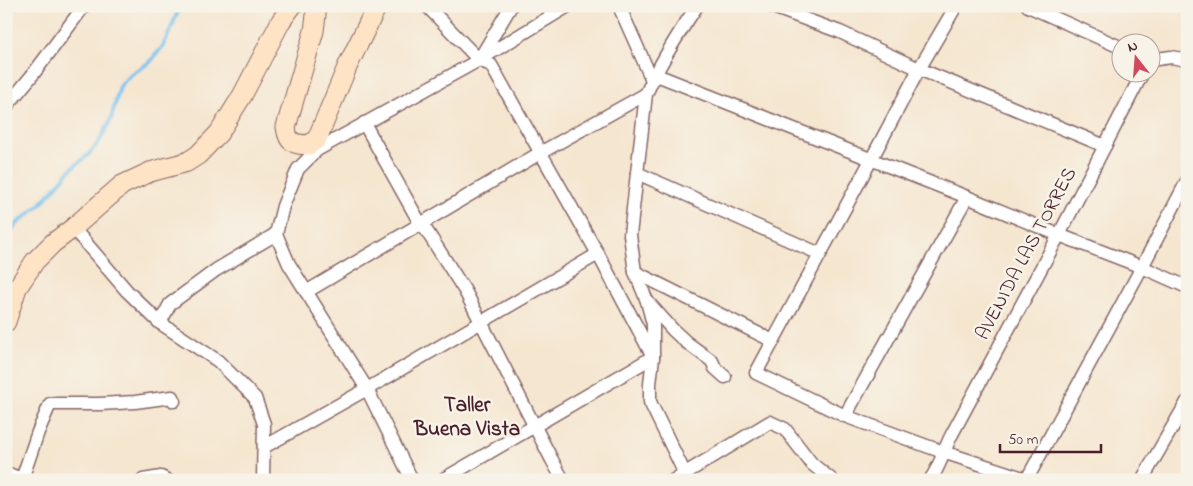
<svg xmlns="http://www.w3.org/2000/svg" width="1193" height="486" font-family="'Indie Flower',sans-serif">
	<style>
		.lines { fill: none; stroke-linecap: round; stroke-linejoin: round }
		.stream { stroke: #75c1ef; stroke-width: 4 }
		.street-casing { stroke: #866565; stroke-width: 15 }
		.secondary-casing { stroke: #866565; stroke-width: 21 }
		.street { stroke: #fff; stroke-width: 12 }
		.secondary { stroke: #fee4c5; stroke-width: 19 }
		.labels { text-anchor: middle; dominant-baseline: central; stroke-width: 5; stroke-linejoin: round; paint-order: stroke }
		.street-label { font-size: 20px; fill: #4a1f2b; stroke: #f7f3e8 }
		.neighbourhood-label { font-size: 21px; font-weight: bold; fill: #4a1f2b; stroke: #f7f3e8 }
	</style>
	<rect width="100%" height="100%" fill="#f7f3e8"/>
	<filter id="ink" filterUnits="userSpaceOnUse"><feTurbulence type="fractalNoise" baseFrequency=".02" numOctaves="2"/><feDisplacementMap in="SourceGraphic" scale="10" xChannelSelector="R" yChannelSelector="G"/><feConvolveMatrix kernelMatrix="1 2 1 2 8 2 1 2 1" color-interpolation-filters="sRGB"/></filter>
	<filter id="wash" filterUnits="userSpaceOnUse"><feTurbulence type="fractalNoise" baseFrequency=".0096" numOctaves="4" result="noise"/><feDisplacementMap in="SourceGraphic" scale="20" xChannelSelector="R" yChannelSelector="G"/><feGaussianBlur stdDeviation="1.12" result="paint"/><feColorMatrix in="noise" values="0 0 0 0 0 0 0 0 0 0 0 0 0 0 0 0 0 1.4 0 .05"/><feComposite in="paint" operator="in"/></filter>
	<g filter="url(#wash)">
		<rect width="100%" height="100%" fill="#f5e6d0"/>
		<g class="lines">
			<polyline class="stream" points="6,235 20,221 40,205 72,168 88,155 99,142 111,119 120,86 130,75 150,62 163,46 171,29 180,6"/>
		</g>
	</g>
	<g filter="url(#ink)">
		<g class="lines">
			<g class="street-casing">
				<g id="street">
					<polyline points="427,6 479,60 491,65 598,254 653,357 442,480"/>
					<polyline points="619,6 652,80"/>
					<polyline points="770,6 840,32 919,69 1105,146"/>
					<polyline points="956,6 919,69 871,160 756,373 845,416 943,452 1029,480"/>
					<polyline points="1028,6 1120,47"/>
					<polyline points="480,58 511,6"/>
					<polyline points="1150,60 1171,57 1187,60"/>
					<polyline points="654,74 967,197 1059,235 1142,267 1187,287"/>
					<polyline points="6,107 34,73 84,6"/>
					<polyline points="364,123 421,225 426,230 465,291 552,460 563,480"/>
					<polyline points="637,173 820,254"/>
					<polyline points="73,228 127,291 160,323 218,361 255,398 264,424 263,480"/>
					<polyline points="635,272 773,341"/>
					<polyline points="306,292 540,153 646,94"/>
					<polyline points="647,301 673,330 686,342 712,361 715,368 725,377"/>
					<polyline points="160,323 170,304 216,270 276,234"/>
					<polyline points="845,416 967,197"/>
					<polyline points="264,447 367,389 598,254"/>
					<polyline points="6,473 22,479 38,432 50,404 100,404 135,402 172,397 174,401"/>
					<polyline points="1027,479 1142,267 1187,181"/>
					<polyline points="143,480 161,477 167,480"/>
					<polyline points="412,480 367,389 289,264 276,234 283,206 298,169 317,150 479,60 568,6"/>
					<polyline points="674,480 770,422 785,429 812,464 832,480"/>
					<path d="M688,480l-38,-78v-18l3,-27v-33l-6,-23 -12,-29 -5,-37 16,-141c14,-31 32,-60 51,-88"/>
					<path d="M930,480c10,-13 14,-30 21,-44l108,-201 84,-163"/>
					<polyline points="1142,480 1187,402"/>
				</g>
			</g>
			<g class="secondary-casing">
				<g id="secondary">
					<path d="M315,6l1,9 -2,16 -28,96c2,17 8,17 23,18l8,-6 31,-74 29,-59"/>
					<polyline points="6,322 17,288 35,261 53,243 73,228 122,185 150,172 187,162 198,155 219,133 242,96 281,21 292,6"/>
				</g>
			</g>
			<use href="#street" class="street"/>
			<use href="#secondary" class="secondary"/>
		</g>
	</g>
	<g class="labels">
		<g class="street-label">
			<text transform="translate(1027 254) rotate(-62)">AVENIDA LAS TORRES</text>
		</g>
		<g class="neighbourhood-label">
			<text x="467" y="406">Taller<tspan x="467" dy="24">Buena Vista</tspan></text>
		</g>
	</g>
	<rect width="1193" height="486" fill="none" stroke="#f7f3e8" stroke-width="25"/>
	<g transform="translate(1136 58) rotate(343)"><circle r="24" fill="#f7f3e8" stroke="#b29e9c"/>
	<path d="M0-4L9 19L0 12L-9 19Z" fill="#d1495b"/>
	<text y="-8" font-size="14" font-weight="bold" text-anchor="middle" fill="#4a1f2b">N</text>
	</g>
	<path d="M1000 444v8h101v-8" fill="none" stroke="#4a1f2b" stroke-width="2.5"/>
	<text x="1008" y="444" font-size="15" fill="#4a1f2b" stroke="#f7f3e8" stroke-width="4" paint-order="stroke">50 m</text>
</svg>
